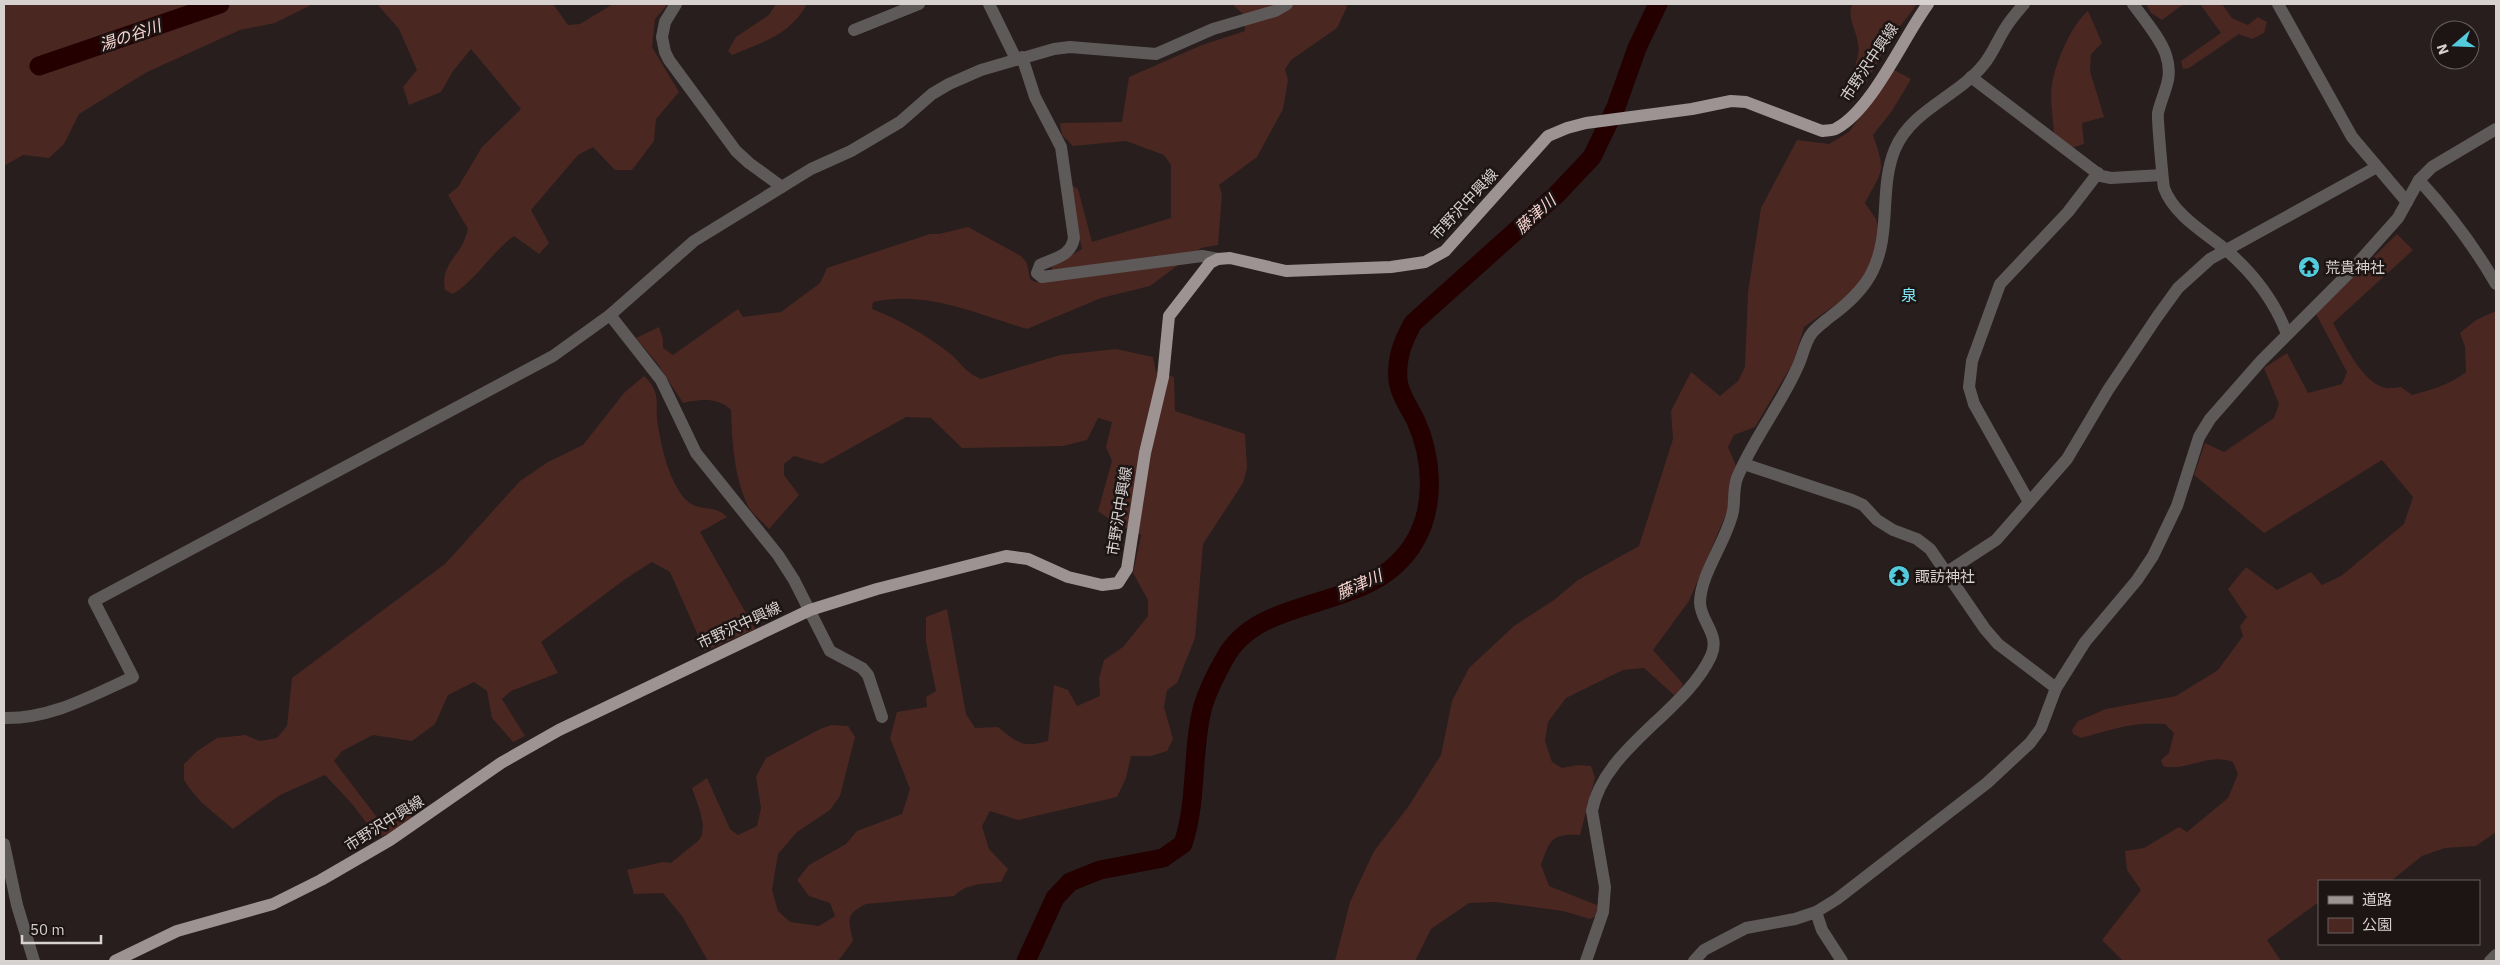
<svg xmlns="http://www.w3.org/2000/svg" width="2500" height="965" font-family="'IBM Plex Sans','Noto Sans JP',sans-serif">
	<style>
		.green { fill: #4b2722 }
		.lines { fill: none; stroke-linecap: round; stroke-linejoin: round }
		.river { stroke: #240000; stroke-width: 19 }
		.minor { stroke: #5e5a59; stroke-width: 12 }
		.major { stroke: #9d9392; stroke-width: 12 }
		.labels { text-anchor: middle; dominant-baseline: central; stroke-width: 5; stroke-linejoin: round; paint-order: stroke }
		.street-label { font-size: 15px; fill: #d7d1d0; stroke: #1d1514 }
		.poi-label { font-size: 15px; fill: #d7d1d0; stroke: #1d1514; text-anchor: start }
		.water-label { font-size: 16px; font-style: italic; fill: #f9d6d1; stroke: #1d1514 }
		.neighbourhood-label { font-size: 16px; fill: #7fe9f8; stroke: #1d1514 }
	</style>
	<rect width="100%" height="100%" fill="#271e1d"/>
	<g class="green">
		<polygon points="4,4 313,4 275,23 240,30 147,72 79,114 64,144 49,158 23,155 4,166"/>
		<path d="M377,4h176l15,21 12,-1 33,-20h55l-13,15 -3,28 27,45 -23,27 -2,22 -22,29h-17l-22,-23 -15,8 -47,55 18,33 -10,11 -25,-18c-23,17 -37,43 -61,58l-8,-4c-4,-19 6,-28 16,-43 3,-5 5,-12 7,-18l-20,-34 10,-8 24,-40 39,-38 -50,-60 -18,22 -12,21 -32,13 -6,-18 14,-17 -18,-41z"/>
		<path d="M776,4h31c-17,31 -44,38 -75,51l-4,-4 8,-14 33,-22z"/>
		<path d="M1232,4h114l1,3 -10,21 -46,32 -6,9 3,11 -5,29 -26,48 -38,28 3,9 -4,51 -17,3 -51,38 -49,12 -74,31c-50,-15 -101,-39 -154,-27l-1,7c26,10 54,26 76,43 14,11 15,19 33,27l79,-24 56,-6 37,8 3,15 18,5 1,34 70,23 2,34 -4,15 -40,61 -8,94 -18,45 -10,7 -3,17 9,32 -6,12 -16,5h-20l-5,22 -9,19 -99,23 -28,-9 -8,15 7,23 19,20 -7,13c-18,2 -34,1 -47,14l-88,8c-22,11 -17,16 -13,37l-15,20h-130l-26,-45 -19,-23 -29,1 -7,-24 36,-8 8,1 27,-22 4,-6 1,-10 -3,-14 -8,-23 15,-10 23,51 8,6 19,-9 4,-18 -5,-31 10,-19 54,-29 12,-4 16,1 7,11 -15,59 -10,14 -33,22 -19,22 -6,36 6,21 12,11 29,4 16,-10 -5,-13 -21,-7 -12,-16 12,-15 37,-21 11,-13 45,-17 8,-25 -20,-51 7,-26 30,-5 -1,-10 10,-6 -10,-49v-25l21,-8 19,105 9,14 23,-1c20,16 24,21 50,14l6,-56 14,5 9,16 23,-10 -1,-18 5,-18 19,-13 25,-31v-16l-15,-27 8,-38 -28,-13 -15,-11 14,-50 -6,-14 6,-25 -14,-4 -11,22 -24,6 -101,2 -31,-30 -25,-1 -84,47 -28,-8 -10,8v11l15,20 -30,34c-6,-7 -17,-15 -21,-23 -14,-29 -16,-65 -17,-96 -13,-13 -31,-11 -48,-7l-26,-40 -21,-25 23,-11 4,12v9l10,7 65,-46 5,8 38,-5 39,-29 7,-15 103,-34h9l29,-7 53,29 6,7 3,16 5,3 17,-1v-14l30,-18 -12,-58 3,-5 5,3 14,53 79,-24v-53l-7,-10 -38,-14 -53,5 -11,-11 -2,-12 62,-1 7,-45 73,-32 43,-14 -1,-16z"/>
		<path d="M1852,4h65l-28,37 -22,40 -6,6 -9,-4c0,-13 9,-27 6,-40 -2,-14 -11,-24 -6,-39z"/>
		<polygon points="2146,4 2195,4 2181,6 2162,20 2151,13"/>
		<polygon points="2200,4 2222,4 2232,18 2248,25 2258,17 2267,22 2264,33 2252,39 2239,34 2189,68 2183,69 2181,61 2221,33"/>
		<path d="M2088,11l14,32 -11,11 -1,17 14,46 -22,6 2,21 -13,4 -17,-15c-1,-13 -3,-26 -3,-39 1,-24 18,-67 37,-83z"/>
		<path d="M1894,70l17,9 -19,32 -19,24c13,37 10,34 -8,68l11,16 3,13 -2,18 -13,26 -16,20 -44,31 -10,34 -39,66 -21,8 -6,12 8,19 -9,46 -38,89 -36,49 30,34 -2,6 -7,5 -30,-27 -21,2 -57,28 -18,24 -3,19 7,21 10,6 16,-3 13,1 4,12 -15,57c-29,-2 -30,5 -39,30l8,21 50,20 -3,10 -6,3 -27,-8 -68,-9 -26,1 -38,26 -16,32h-80l15,-59 24,-51 34,-44 33,-52 11,-54 17,-33 45,-42 40,-26 24,-20 61,-34 34,-107 -2,-28 20,-39 29,24 18,-15 7,-14 3,-75 13,-84 36,-68 32,4 20,-12z"/>
		<path d="M2397,234l16,16 -80,73c10,19 30,61 53,65 4,1 11,-1 15,-1l11,8c19,-5 39,-11 54,-23l-1,-25 -5,-14 16,-13 20,-9v521l-20,14 -31,2 -23,8 -31,25h-72v21l-52,38 14,21h-158l-21,-21 39,-50 -14,-20 -2,-19 19,-3 35,-21 8,5 41,-34 10,-24 -5,-12c-25,-10 -46,10 -70,4l-2,-6 8,-7 5,-20 -9,-9c-29,-3 -56,6 -84,14l-8,-4 -1,-4 6,-9 28,-12 70,-13 42,-26 25,-34 -3,-10 7,-9 -19,-28 18,-22 31,23 34,-18 11,13 19,-9 63,-52 9,-27 -31,-37 -118,73 -70,-58 11,-32 19,9 50,-34 5,-14 -15,-36 23,-15 21,40 34,-9 5,-12 -31,-58z"/>
		<path d="M644,376c19,18 10,28 14,50 4,23 9,45 21,65 16,26 32,10 48,26l-27,15 55,97 -50,22 -35,-79 -18,-10 -28,18 -83,62 17,31 -47,18 -9,8 23,37 -12,6 -21,-24 -5,-27 -13,-9 -26,13 -13,29 -23,17 -39,-6 -31,16 -8,10 45,59 31,-10 2,8 -22,16 -13,3 -24,-32 -28,-30 -45,20 -47,34 -31,-26 -12,-14 -6,-9v-16l12,-12 21,-14 28,-3 15,6 17,-3 10,-12 5,-48 153,-114 75,-83 28,-19 35,-17 41,-52z"/>
	</g>
	<g class="lines">
		<g class="river">
			<polyline points="39,66 220,4"/>
			<path d="M1026,961l29,-63 15,-16 30,-12 63,-12 20,-14c15,-45 8,-93 20,-138 5,-16 14,-34 22,-48 37,-68 147,-42 190,-117 21,-36 17,-84 1,-120 -6,-12 -17,-28 -18,-41 -2,-22 5,-39 15,-57l144,-129 35,-37 24,-50 21,-59 21,-44"/>
		</g>
		<g class="minor">
			<polyline points="676,4 665,22 662,37 665,52 669,60 736,151 749,163 782,187"/>
			<polyline points="989,4 1016,59"/>
			<path d="M2133,4c10,14 28,35 33,51 8,24 -3,36 -8,58 -1,4 5,70 6,75 10,27 40,44 61,61 27,23 50,53 62,85"/>
			<polyline points="2278,4 2352,137 2407,202"/>
			<polyline points="854,30 919,4"/>
			<path d="M1022,57l13,40 26,50 13,91c-3,18 -19,20 -34,27l-3,8 5,4 160,-21 16,3"/>
			<polyline points="1971,77 2101,176 2111,178 2162,175"/>
			<path d="M2419,180c31,34 54,64 77,104"/>
			<polyline points="610,315 661,380 696,453 778,555 794,580 830,651 862,668 868,675 882,717"/>
			<polyline points="1744,464 1852,500 1863,505 1877,520 1893,530 1917,539 1930,549 1985,629 1998,644 2056,688"/>
			<polyline points="2029,502 1974,404 1969,387 1972,361 2000,284 2068,212 2098,173"/>
			<polyline points="1947,572 1996,540 2067,459 2108,390 2157,317 2178,288 2210,259 2375,168"/>
			<path d="M4,718c47,1 87,-22 129,-41l-39,-76 459,-245 57,-41 84,-74 117,-72 40,-18 49,-29 32,-28 17,-10 32,-14 73,-21 16,-2 86,7 57,-25 62,-18 12,-7"/>
			<polyline points="4,844 17,905 34,961"/>
			<polyline points="1816,912 1822,930 1842,961"/>
			<path d="M1586,961l17,-49 2,-25 -13,-76c11,-62 94,-100 119,-155 10,-22 -11,-34 -11,-54 1,-30 27,-61 33,-91 2,-11 0,-22 4,-33 16,-39 43,-72 60,-110 6,-11 7,-25 15,-35 5,-6 12,-11 18,-16 16,-12 30,-24 40,-41 23,-41 8,-86 25,-127 17,-40 63,-52 89,-85 9,-11 14,-25 22,-37 5,-8 12,-16 18,-23"/>
			<polyline points="1694,961 1704,950 1746,928 1795,919 1816,912 1837,899 1987,783 2030,743 2041,728 2056,688 2085,642 2137,580 2153,556 2177,506 2199,437 2210,419 2261,361 2348,274 2398,218 2419,180 2432,167 2496,129"/>
			<polyline points="2490,961 2496,955"/>
		</g>
		<path class="major" d="M115,961l62,-30 96,-27 48,-24 69,-40 111,-77 58,-33 251,-120 67,-21 129,-33 22,3 40,18 34,8 16,-2 9,-14 18,-116 18,-76 6,-61 41,-53 8,-4 12,-1 56,13 105,-4 34,-5 20,-11 103,-115 19,-8 19,-5 106,-14 39,-8 15,1 76,29c5,-1 11,0 15,-3 36,-20 66,-90 91,-124"/>
	</g>
	<defs>
		<g id="temple-disc" transform="scale(1.125)"><circle r="9.5" fill="#53cbdc" stroke="#1d1514"/><path d="M0-6L5-2H3V0L6.5 2.5H4V6H1.5V3h-3V6H-4V2.5H-6.5L-3 0V-2H-5Z" fill="#111"/></g>
	</defs>
	<g fill-rule="evenodd">
		<use href="#temple-disc" x="2309" y="267"/>
		<use href="#temple-disc" x="1899" y="576"/>
	</g>
	<g class="labels">
		<g class="street-label">
			<text transform="translate(1869 62) rotate(-56)">市野沢中興線</text>
			<text transform="translate(1464 204) rotate(-47)">市野沢中興線</text>
			<text transform="translate(1119 511) rotate(-81)">市野沢中興線</text>
			<text transform="translate(739 625) rotate(-25)">市野沢中興線</text>
			<text transform="translate(384 823) rotate(-32)">市野沢中興線</text>
		</g>
		<g class="poi-label">
			<text x="2325" y="267">荒貴神社</text>
			<text x="1915" y="576">諏訪神社</text>
		</g>
		<g class="water-label">
			<text transform="translate(130 35) rotate(-19)">湯の谷川</text>
			<text transform="translate(1535 214) rotate(-42)">藤津川</text>
			<text transform="translate(1359 584) rotate(-24)">藤津川</text>
		</g>
		<g class="neighbourhood-label">
			<text x="1909" y="295">泉</text>
		</g>
	</g>
	<rect width="2500" height="965" fill="none" stroke="#d7d1d0" stroke-width="10"/>
	<rect x="2318" y="880" width="162" height="65" fill="#1d1514" stroke="#67605f"/>
	<rect x="2328" y="896" width="25" height="8" fill="#9d9392" stroke="#67605f"/>
	<text x="2362" y="905" font-size="15" fill="#d7d1d0">道路</text>
	<rect x="2328" y="918" width="25" height="15" fill="#4b2722" stroke="#67605f"/>
	<text x="2362" y="930" font-size="15" fill="#d7d1d0">公園</text>
	<g transform="translate(2455 45) rotate(251)"><circle r="24" fill="#1d1514" stroke="#67605f"/>
	<path d="M0-4L9 19L0 12L-9 19Z" fill="#53cbdc"/>
	<text y="-8" font-size="14" font-weight="bold" text-anchor="middle" fill="#d7d1d0">N</text>
	</g>
	<path d="M22 935v8h79v-8" fill="none" stroke="#d7d1d0" stroke-width="2.5"/>
	<text x="30" y="935" font-size="15" fill="#d7d1d0" stroke="#1d1514" stroke-width="4" paint-order="stroke">50 m</text>
</svg>
